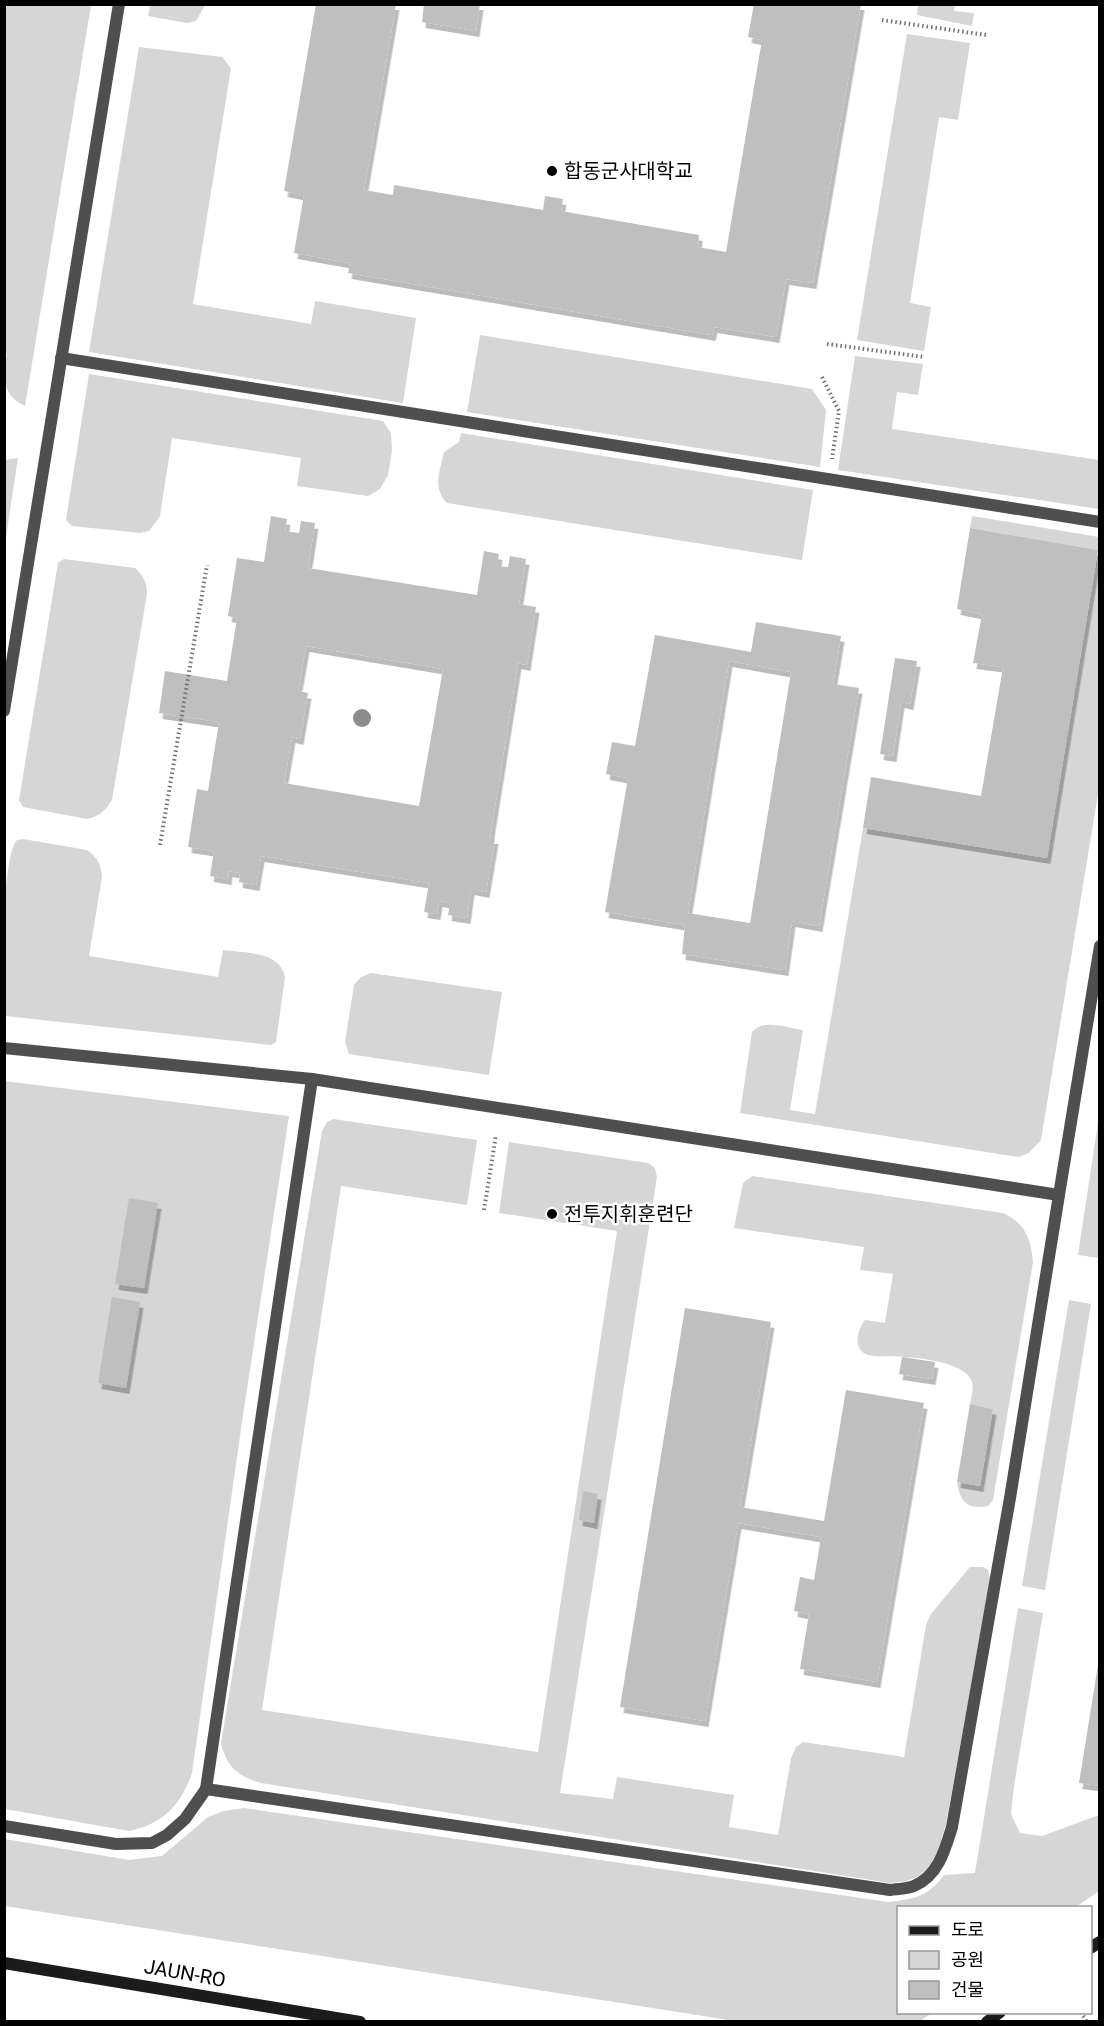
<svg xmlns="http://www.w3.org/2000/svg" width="1104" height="2026" font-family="Roboto,'Noto Sans KR',sans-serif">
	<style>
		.green { fill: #d6d6d6 }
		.building { fill: #bfbfbf; fill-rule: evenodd; filter: url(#shadow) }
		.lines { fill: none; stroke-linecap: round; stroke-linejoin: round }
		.path { stroke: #717171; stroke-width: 4; stroke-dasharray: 1.5 3; stroke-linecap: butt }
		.lane { stroke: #4f4f4f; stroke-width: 12 }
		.street { stroke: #4f4f4f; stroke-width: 12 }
		.secondary { stroke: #1c1c1c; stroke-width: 12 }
		.tree { fill: #8c8c8c }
		.poi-dot { fill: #000; stroke: #fff; stroke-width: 2 }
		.labels { text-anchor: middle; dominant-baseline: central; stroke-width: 5; stroke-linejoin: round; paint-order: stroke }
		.poi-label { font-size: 20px; fill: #000; stroke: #fff; text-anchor: start }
		.street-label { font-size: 20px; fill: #000; stroke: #fff }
	</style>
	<defs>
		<filter id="shadow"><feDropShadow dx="3.5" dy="6" stdDeviation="0" flood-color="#0004"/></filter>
	</defs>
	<rect width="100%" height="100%" fill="#fff"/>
	<g class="green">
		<path d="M4,5h87l-66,401c-24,-11 -22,-31 -18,-53l-3,-1z"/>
		<polygon points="150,5 150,4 205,5 196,21 187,23 148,16"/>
		<polygon points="918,5 955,5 954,11 974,13 972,26 917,15"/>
		<polygon points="907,34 970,43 958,120 939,117 910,303 931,307 924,351 857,340"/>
		<polygon points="139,47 222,57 231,68 193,304 311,324 315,301 416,318 403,403 89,352"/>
		<polygon points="480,335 812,389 826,410 820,467 467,412"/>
		<polygon points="855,356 923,364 918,395 897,392 892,429 1099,460 1099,509 838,470"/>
		<polygon points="89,374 383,421 391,433 392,451 388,475 380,489 368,496 297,486 301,458 172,438 160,516 149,531 140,533 72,526 66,520"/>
		<path d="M461,433l352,57 -11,70 -355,-57c-15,-15 -7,-32 -3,-51l15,-10z"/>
		<polygon points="18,458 5,544 5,460"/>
		<path d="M972,516l127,21v251l-58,352 -12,13 -11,4 -278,-44 12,-81c11,-14 35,-4 51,-2l-13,80 25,4 48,-286 184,30 51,-308 -128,-22z"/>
		<path d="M64,559l71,9c9,8 12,15 12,26l-35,206c-7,11 -12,16 -25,19l-64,-12 -4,-7 39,-237z"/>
		<path d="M23,839l64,11c10,7 14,14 15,27l-13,79 129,21 5,-27c21,3 57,1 62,27l-9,65 -5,3 -266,-29c-1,-33 -5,-156 12,-176z"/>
		<polygon points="371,973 502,992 489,1075 349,1054 345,1042 354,985 361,977"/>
		<path d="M4,1081l285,35 -46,299 -51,358c-11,32 -29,51 -63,58l-124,-22z"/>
		<polygon points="1099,1116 1100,1253 1099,1258 1078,1255"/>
		<path d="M333,1119l144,21 -10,65 -126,-19 -79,524 276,42 79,-521 -118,-18 10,-71 139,21 7,5 2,9 -97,616 53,6 4,-22 117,18 -5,32 49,8 13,-77 5,-11 7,-5 101,15 22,-132 5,-11 39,-47h13l5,3 2,9 -44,245c-6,20 -13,50 -37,56 -6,2 -13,2 -19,3l-629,-100c-23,-7 -34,-15 -40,-40l101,-612 5,-9z"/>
		<path d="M752,1176l251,37c22,10 28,26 30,49l-40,238 -5,6c-20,4 -28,-4 -31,-24l23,4 13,-77 -23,-5c1,-7 4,-14 2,-22 -7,-22 -61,-25 -81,-26 -7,0 -16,1 -23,-1 -16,-6 -11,-24 -3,-35l20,3 8,-49 -33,-4 4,-23 -130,-19 9,-45z"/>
		<polygon points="1069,1300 1091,1304 1045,1590 1022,1586"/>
		<path d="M1018,1608l25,5 -29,173 -3,28 9,19 22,3 57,-21v76l-23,16 -178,1v104l34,1 -12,8h-185l-730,-115v-67l124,21 33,-4 46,-39 16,-6 20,-3 644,94c26,-3 40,-5 56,-27l31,-2z"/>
	</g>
	<g class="building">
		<polygon points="316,4 396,4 364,190 393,195 394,185 543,210 545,196 563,199 561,211 699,235 698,247 726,252 762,40 748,37 754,4 861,4 813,283 786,279 776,337 714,327 712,335 348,273 350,263 294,253 304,195 284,191"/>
		<polygon points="424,4 480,4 476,31 422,22"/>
		<path d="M271,516l16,3 -2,12 14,2 2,-12 14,2 -7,45 169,27 7,-44 15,3 -2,12 11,1 2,-11 16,3 -7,45 17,3 -9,58 -9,-2 -28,175h5l-9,54 -15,-3 -4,29 -19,-3 2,-12 -11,-2 -2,13 -13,-2 5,-29 -168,-27 -5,29 -17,-3 1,-9 -11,-2 -1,8 -18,-3 4,-25 -26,-4 9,-58 11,2 11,-69 -60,-9 6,-42 62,10 10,-63 -9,-2 9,-58 27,4zM306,646l137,23 -24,137 -135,-23 8,-46 8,2 8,-46 -10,-2z"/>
		<polygon points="970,528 1098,550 1047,858 863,828 871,777 981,796 1003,667 973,663 982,614 957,609"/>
		<path d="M756,622l85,14 -8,48 26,4 -40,238 -27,-5 -7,49 -103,-16 3,-29 -80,-13 23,-134 -22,-4 6,-32 23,4 20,-111 96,17zM729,661l62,11 -41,251 -62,-10z"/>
		<polygon points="895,658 917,661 910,704 901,702 893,756 880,754"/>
		<polygon points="129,1198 158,1203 144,1288 115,1284"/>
		<polygon points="112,1297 140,1302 126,1388 98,1383"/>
		<polygon points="685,1308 771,1322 740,1507 824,1521 846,1390 924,1403 877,1682 800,1669 809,1614 794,1611 800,1577 814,1580 821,1537 738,1523 705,1721 620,1707"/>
		<polygon points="902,1357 935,1362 932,1379 899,1374"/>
		<polygon points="970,1404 993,1409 980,1486 957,1482"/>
		<polygon points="583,1491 598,1494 594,1523 579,1520"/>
		<polygon points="1098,1665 1100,1665 1100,1786 1079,1783"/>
	</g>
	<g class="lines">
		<g class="path">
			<polyline points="882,20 986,35"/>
			<polyline points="827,344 924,357"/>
			<polyline points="822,377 839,411 832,459"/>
			<polyline points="160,845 207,565"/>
			<polyline points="484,1210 496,1135"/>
			<polyline points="1081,2012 1087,2022"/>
		</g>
		<g class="lane">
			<polyline points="61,358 1100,522"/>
			<polyline points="4,1826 116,1844 152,1843 167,1835 185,1819 206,1789"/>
		</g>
		<g class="street">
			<polyline points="4,711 119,4"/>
			<polyline points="4,1048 312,1079 1059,1195 1100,946"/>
			<path d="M312,1079l-106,710 684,101c7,-1 17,-1 24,-4 24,-10 31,-36 38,-59l58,-329 49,-303"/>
		</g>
		<g class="secondary">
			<polyline points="1090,1948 1100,1942"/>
			<polyline points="4,1963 360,2022"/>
			<polyline points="987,2022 1000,2012"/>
		</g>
	</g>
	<circle class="tree" cx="362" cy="718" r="9"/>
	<g class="poi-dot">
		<circle cx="552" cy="171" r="6"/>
		<circle cx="552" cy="1214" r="6"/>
	</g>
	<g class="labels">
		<g class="poi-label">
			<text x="564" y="171">합동군사대학교</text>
			<text x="564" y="1214">전투지휘훈련단</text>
		</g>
		<g class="street-label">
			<text transform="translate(185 1973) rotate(10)">JAUN-RO</text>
		</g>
	</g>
	<rect width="1104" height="2026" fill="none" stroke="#000000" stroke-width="12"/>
	<rect x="897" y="1906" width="195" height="108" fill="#ffffff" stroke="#999999" stroke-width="1.5"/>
	<rect x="909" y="1926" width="30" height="9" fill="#1c1c1c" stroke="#999999" stroke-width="1.5"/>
	<text x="951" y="1936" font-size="18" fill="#000000">도로</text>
	<rect x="909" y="1951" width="30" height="18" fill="#d6d6d6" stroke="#999999" stroke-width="1.5"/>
	<text x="951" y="1966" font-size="18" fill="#000000">공원</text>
	<rect x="909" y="1981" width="30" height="18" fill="#bfbfbf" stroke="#999999" stroke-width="1.5"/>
	<text x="951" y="1996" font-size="18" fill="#000000">건물</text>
</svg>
